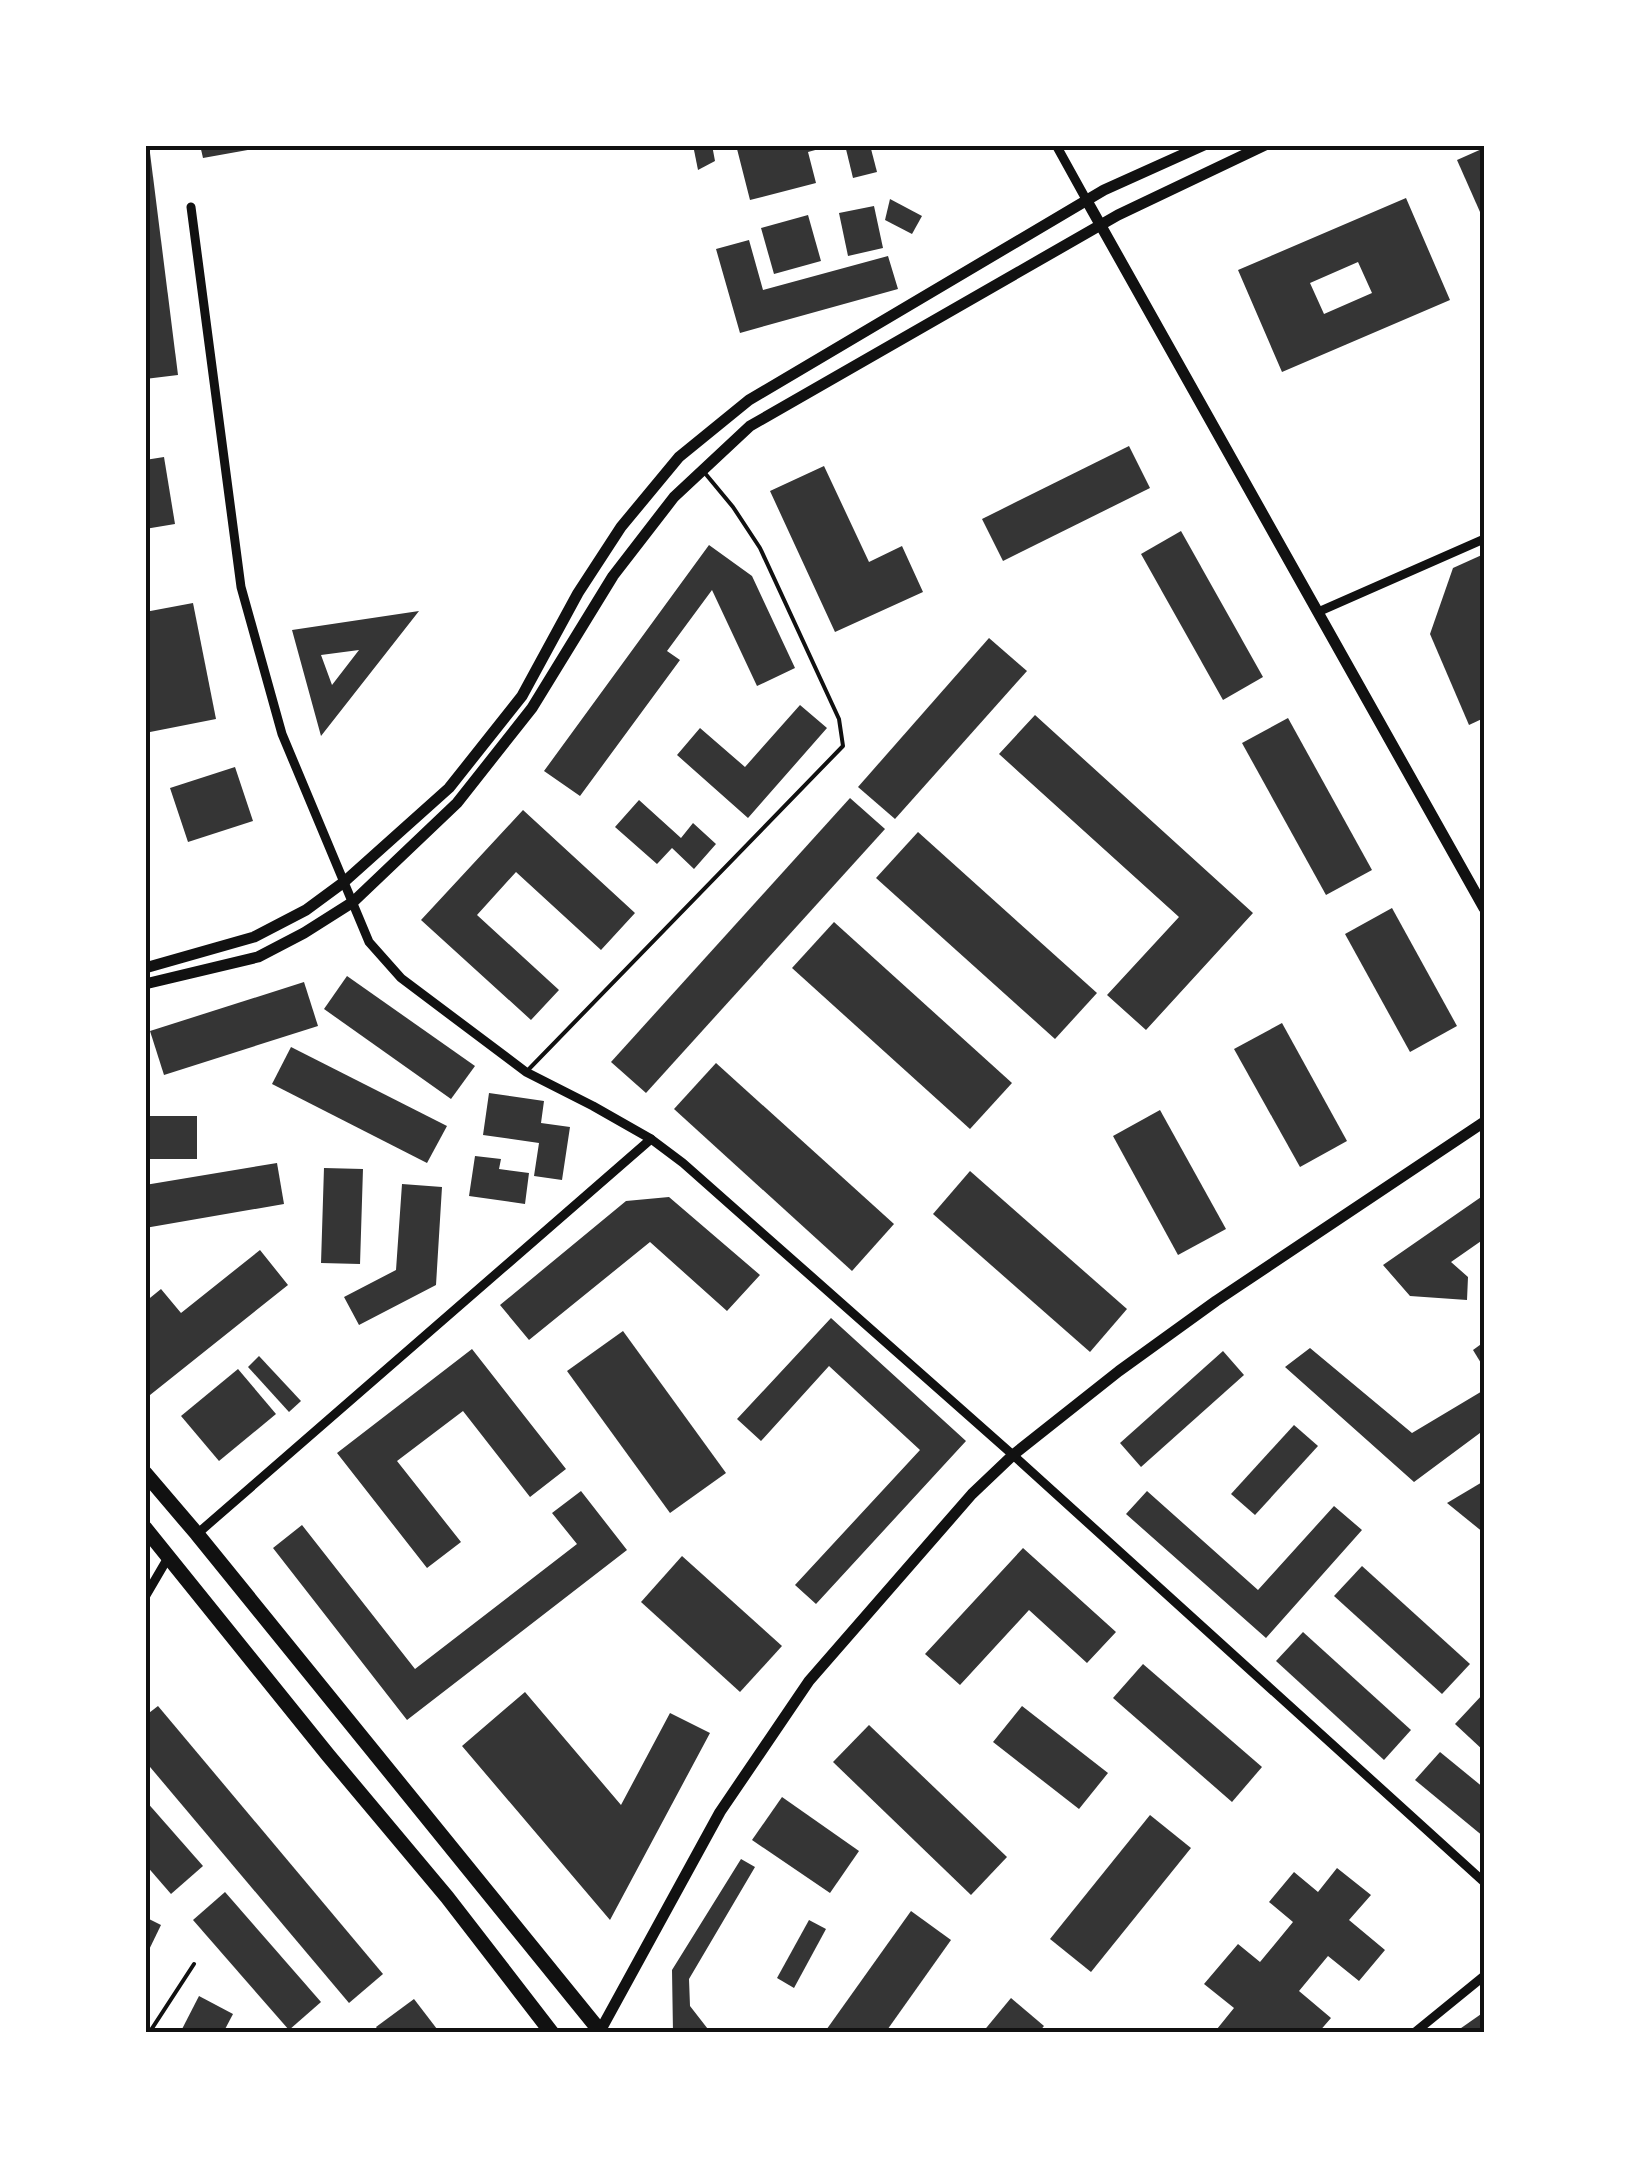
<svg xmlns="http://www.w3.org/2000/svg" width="1629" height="2178" font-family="'IBM Plex Sans',sans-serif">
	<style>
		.building { fill: #353535; fill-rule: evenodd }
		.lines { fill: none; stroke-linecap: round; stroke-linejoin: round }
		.service { stroke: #111; stroke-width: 4 }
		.minor { stroke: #111; stroke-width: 9 }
		.tertiary { stroke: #111; stroke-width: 11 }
		.trunk { stroke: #111; stroke-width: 15 }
		.neatline { fill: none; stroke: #111; stroke-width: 4 }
	</style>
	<rect width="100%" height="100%" fill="#fff"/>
	<g class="building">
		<polygon points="145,145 149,145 178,375 145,379"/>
		<polygon points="200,145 258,145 259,148 203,158"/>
		<polygon points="693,145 712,145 715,161 698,170"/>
		<polygon points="736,145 830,145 830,146 808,152 816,183 750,200"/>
		<polygon points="845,145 870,145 877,172 853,178"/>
		<polygon points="1484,148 1484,221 1457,160"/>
		<path d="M1406,198l44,102 -168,72 -44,-102zM1358,262l14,31 -48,21 -14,-31z"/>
		<polygon points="890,199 922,216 912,234 885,220"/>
		<polygon points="874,206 883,248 848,256 839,213"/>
		<polygon points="808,215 821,261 774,274 761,228"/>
		<polygon points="749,240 763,290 888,256 898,289 740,333 716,249"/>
		<polygon points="1129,446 1150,488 1003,561 982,519"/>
		<polygon points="164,457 175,524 145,529 145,460"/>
		<polygon points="824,466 869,562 902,546 923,592 835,632 770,491"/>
		<polygon points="1181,531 1263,677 1223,700 1141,554"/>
		<polygon points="709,545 752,576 795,668 757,686 712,590 667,651 680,660 580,796 544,771"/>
		<polygon points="1484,554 1484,718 1469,725 1430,634 1453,568"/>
		<polygon points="193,603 216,719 145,733 145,612"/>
		<path d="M419,611l-98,125 -29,-106zM359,650l-27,35 -11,-30z"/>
		<polygon points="989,638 1027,671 895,819 858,787"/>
		<polygon points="800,705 827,728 748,818 677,755 700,728 745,767"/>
		<polygon points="1035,715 1253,913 1146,1030 1107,995 1179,917 999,754"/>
		<polygon points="1288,718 1372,870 1326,895 1242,743"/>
		<polygon points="235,767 253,821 188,842 170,788"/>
		<polygon points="850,798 885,829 646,1093 611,1062"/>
		<polygon points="639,800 681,838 693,823 716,844 694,869 672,848 657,864 615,827"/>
		<polygon points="523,810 635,913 601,950 516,872 477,915 559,990 531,1020 421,920"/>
		<polygon points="918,832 1097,993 1055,1039 876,878"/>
		<polygon points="1392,908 1457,1026 1410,1052 1345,934"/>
		<polygon points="834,922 1012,1083 970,1129 792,968"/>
		<polygon points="347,976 475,1066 451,1099 324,1009"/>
		<polygon points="304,982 318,1026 164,1075 150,1031"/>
		<polygon points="1282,1023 1347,1141 1300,1167 1234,1049"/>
		<polygon points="291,1047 447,1126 427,1163 272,1084"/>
		<polygon points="716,1063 894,1224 852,1271 674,1109"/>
		<polygon points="489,1093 544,1101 541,1123 570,1127 562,1180 534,1176 539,1143 483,1135"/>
		<polygon points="1160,1110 1226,1229 1178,1255 1113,1136"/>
		<rect x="145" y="1116" width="52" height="43"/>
		<polygon points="475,1156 501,1159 499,1169 529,1173 525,1204 469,1196"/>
		<polygon points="277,1163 284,1204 145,1228 145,1185"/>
		<polygon points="324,1168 363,1169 360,1264 321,1263"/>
		<polygon points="970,1171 1127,1309 1090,1352 933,1214"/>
		<polygon points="402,1184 442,1187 436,1285 359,1325 344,1297 396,1270"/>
		<polygon points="1484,1195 1484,1239 1451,1262 1468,1277 1467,1300 1410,1296 1383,1265"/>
		<polygon points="669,1197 760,1275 727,1311 650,1242 529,1340 500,1305 626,1201"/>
		<polygon points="260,1250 288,1285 145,1399 145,1302 161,1289 181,1313"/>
		<polygon points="831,1318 966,1441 816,1604 795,1585 920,1450 829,1366 761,1441 737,1419"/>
		<polygon points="623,1331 726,1473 670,1513 567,1371"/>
		<polygon points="1484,1342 1484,1368 1473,1350"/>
		<polygon points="1310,1348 1412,1433 1484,1390 1484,1430 1414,1482 1285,1367"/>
		<polygon points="472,1349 566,1469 530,1497 463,1411 397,1461 461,1542 427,1568 337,1453"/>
		<polygon points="1223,1351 1244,1375 1141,1467 1120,1443"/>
		<polygon points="259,1356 301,1401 289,1412 248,1367"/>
		<polygon points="238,1369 276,1414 219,1461 181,1416"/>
		<polygon points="1294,1425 1318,1446 1255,1515 1231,1494"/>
		<polygon points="1484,1481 1484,1533 1447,1503"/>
		<polygon points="581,1491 627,1550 407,1720 273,1548 302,1525 415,1669 577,1544 552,1513"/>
		<polygon points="1147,1491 1258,1590 1334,1506 1362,1530 1266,1638 1126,1514"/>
		<polygon points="1023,1548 1116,1632 1087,1663 1029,1610 960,1685 925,1654"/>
		<polygon points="682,1556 782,1646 740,1692 641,1602"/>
		<polygon points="1362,1566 1470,1664 1442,1694 1334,1596"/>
		<polygon points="1303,1632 1411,1730 1384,1760 1276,1661"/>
		<polygon points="1143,1664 1262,1767 1232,1802 1113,1698"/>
		<polygon points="525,1692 621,1805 670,1713 710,1733 610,1920 462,1746"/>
		<polygon points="1484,1693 1484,1751 1455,1724"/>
		<polygon points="158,1706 383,1974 349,2003 145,1761 145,1716"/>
		<polygon points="1022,1706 1108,1773 1079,1809 993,1742"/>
		<polygon points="869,1725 1007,1857 971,1895 833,1762"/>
		<polygon points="1440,1752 1484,1788 1484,1837 1415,1780"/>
		<polygon points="782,1797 859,1851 830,1893 752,1840"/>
		<polygon points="145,1800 203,1866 171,1894 145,1864"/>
		<polygon points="1150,1815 1191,1848 1091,1972 1050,1939"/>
		<polygon points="741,1859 755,1867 689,1979 690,2006 711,2033 673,2033 672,1970"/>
		<polygon points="1337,1868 1371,1895 1349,1920 1385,1950 1359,1981 1328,1956 1299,1991 1331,2018 1318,2033 1222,2033 1217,2029 1234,2008 1204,1984 1238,1944 1260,1962 1293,1922 1269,1902 1294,1872 1318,1892"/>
		<polygon points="225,1892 321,2002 289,2030 193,1920"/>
		<polygon points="911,1911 951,1940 885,2033 824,2033"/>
		<polygon points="145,1917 161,1925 145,1958"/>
		<polygon points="809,1920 826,1929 794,1988 777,1978"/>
		<polygon points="199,1996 233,2014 223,2033 180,2033"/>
		<polygon points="1011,1998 1044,2026 1038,2033 982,2033"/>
		<polygon points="414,1999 437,2029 432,2033 380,2033 376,2027"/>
		<polygon points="1484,2012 1484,2033 1454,2033"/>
	</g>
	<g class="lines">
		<g class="service">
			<polyline points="529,1069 843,746 839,719 760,548 733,507 704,472"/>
			<polyline points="149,2033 194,1964"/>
		</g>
		<g class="minor">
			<polyline points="1056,145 1087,201"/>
			<polyline points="191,207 241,587 282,734 369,942 401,978 526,1072 593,1106 651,1139 683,1163 1013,1455 1484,1882"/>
			<polyline points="1318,612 1484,539"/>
			<polyline points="197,1534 651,1139"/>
			<polyline points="145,1597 169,1556"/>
			<polyline points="1414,2033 1484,1976"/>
		</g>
		<g class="tertiary">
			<polyline points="1087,201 1484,908"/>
			<polyline points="145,968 254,937 306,910 344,882 449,788 522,696 578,593 621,527 679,457 749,400 1104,190 1204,145"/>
			<polyline points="145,984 258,957 304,933 353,902 457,803 532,708 613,576 674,497 750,426 1118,215 1265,145"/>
			<polyline points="599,2033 720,1812 809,1681 972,1494 1013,1455 1119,1371 1216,1301 1484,1122"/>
		</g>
		<g class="trunk">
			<polyline points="145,1473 197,1534 600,2031"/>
			<polyline points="145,1528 328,1755 447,1897 552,2033"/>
		</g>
	</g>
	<rect width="1629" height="2178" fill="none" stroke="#ffffff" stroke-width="295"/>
	<rect x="148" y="148" width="1334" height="1882" class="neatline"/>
</svg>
